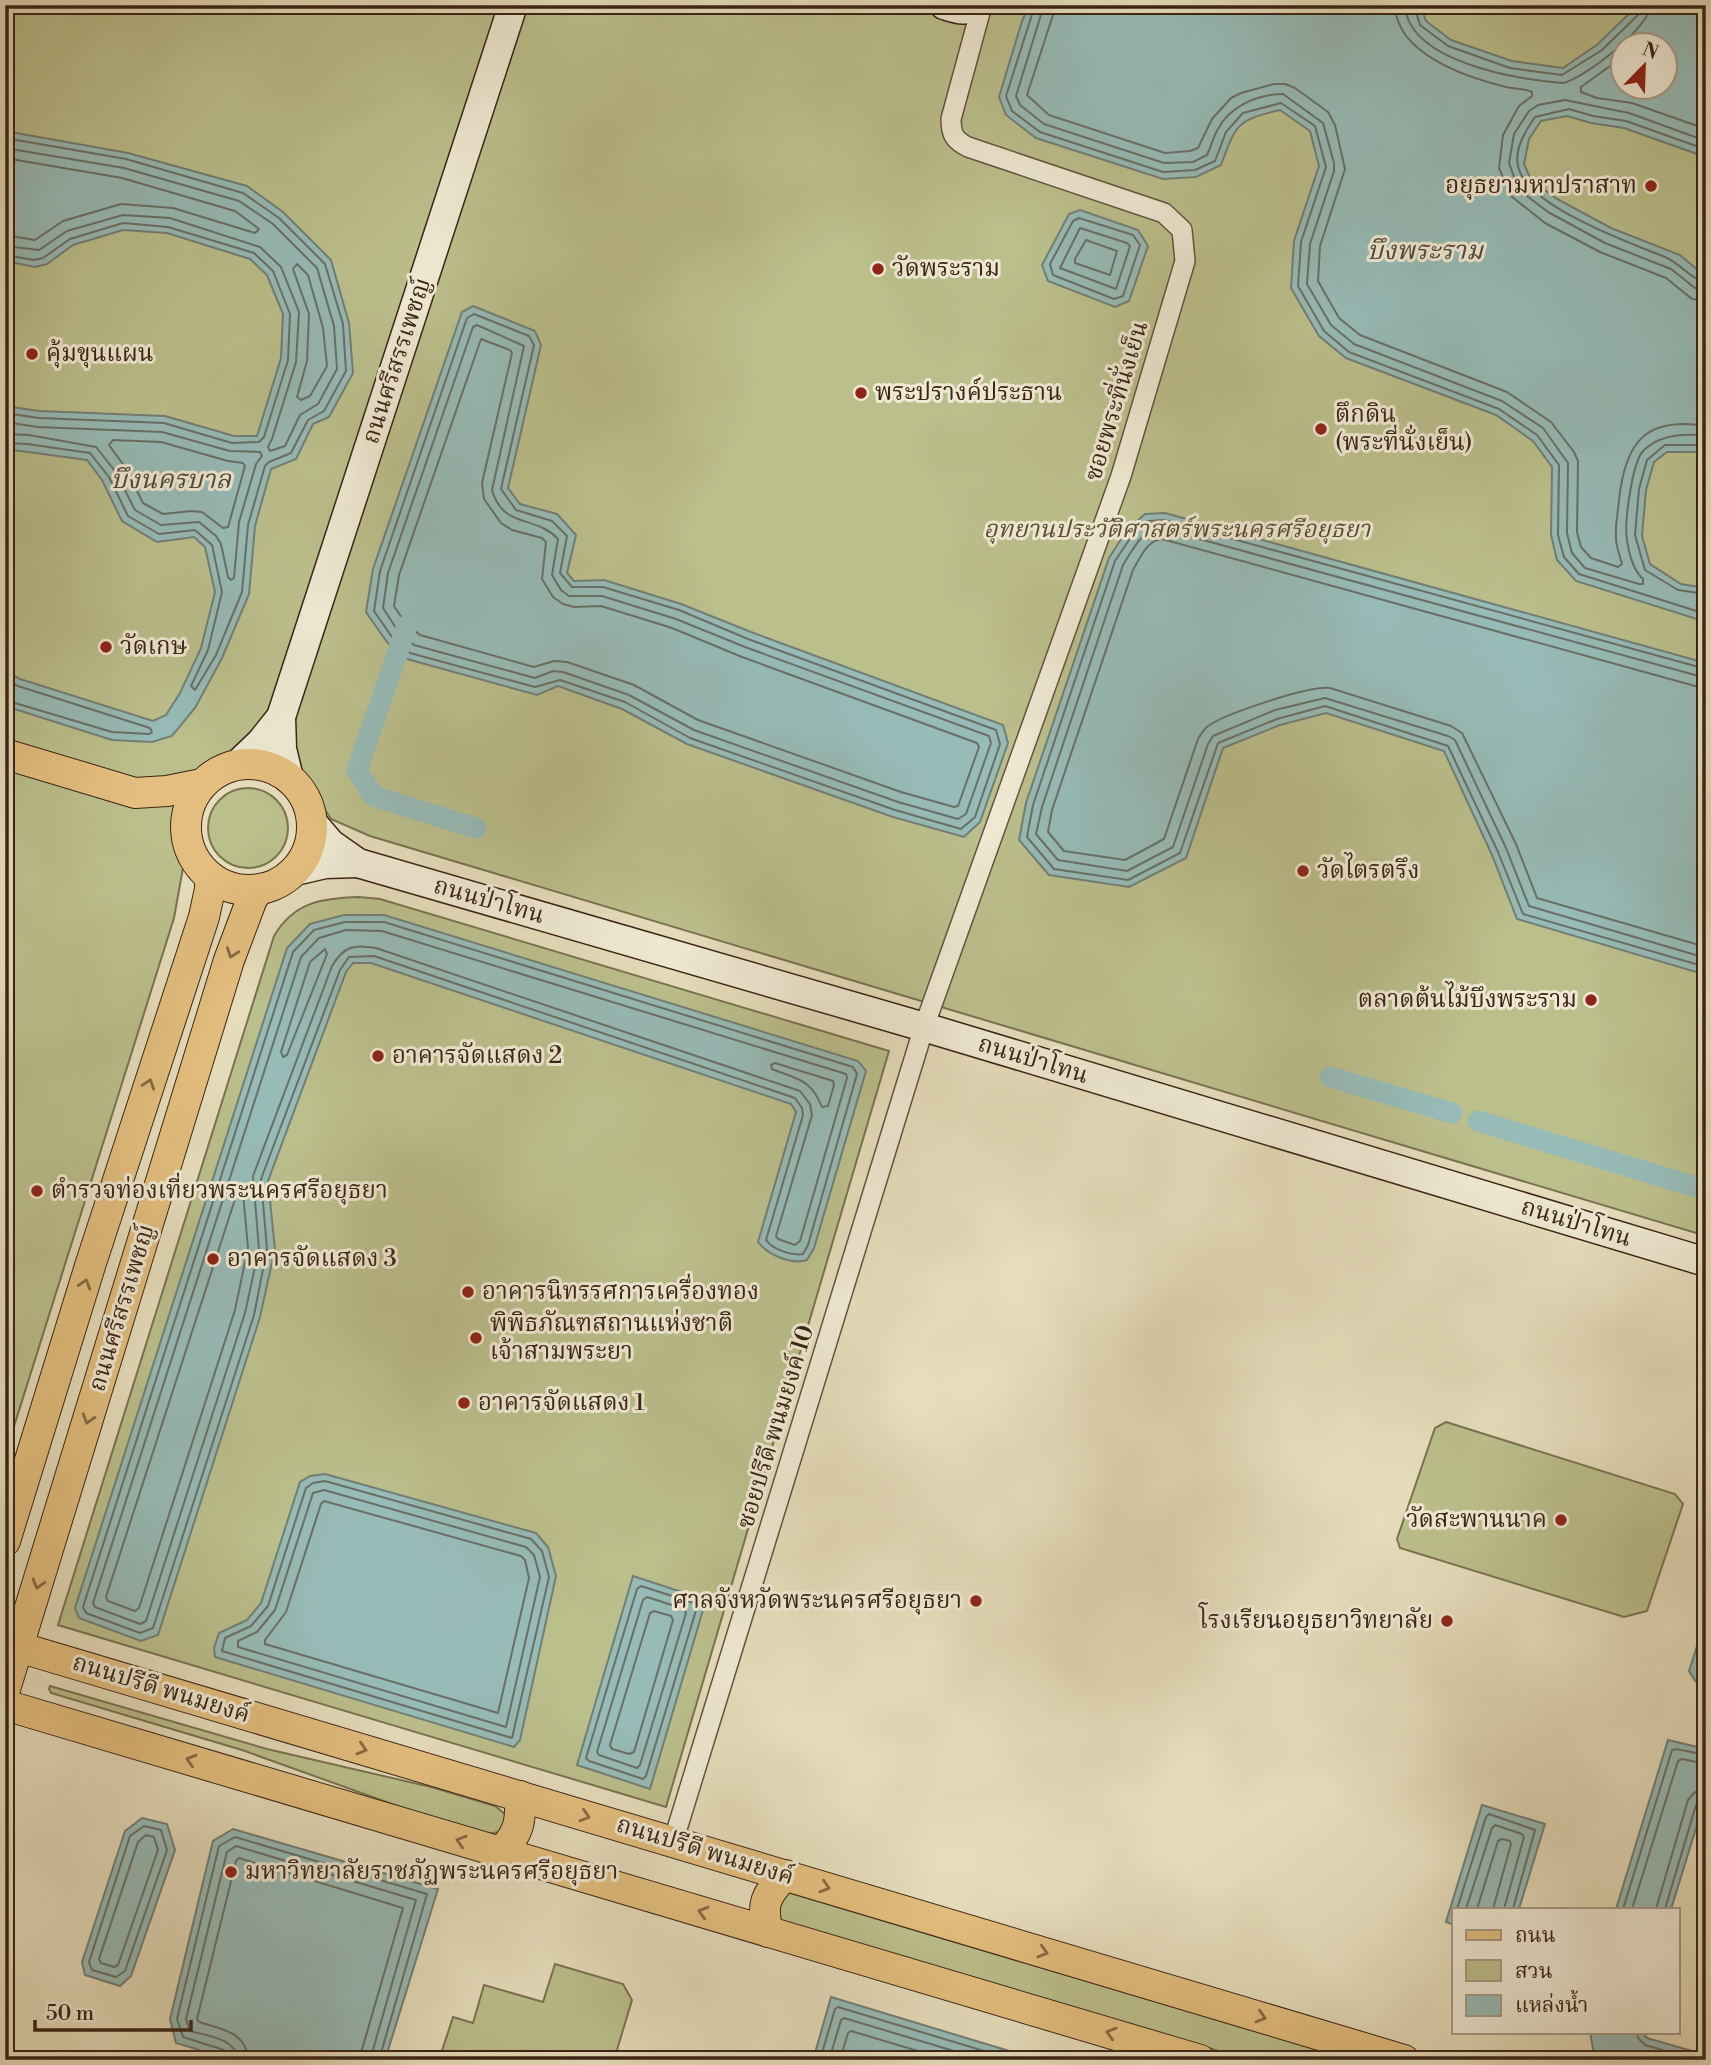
<svg xmlns="http://www.w3.org/2000/svg" width="1711" height="2065" font-family="'Libre Bodoni','Noto Serif Thai',serif">
	<style>
		.green { fill: #bbbf8c; stroke: #7a7250; stroke-width: 2; fill-rule: evenodd }
		.water { fill: #97bbb7; stroke: #727f76; stroke-width: 2; fill-rule: evenodd }
		.lines { fill: none; stroke-linecap: round; stroke-linejoin: round }
		.shore { stroke: #687066; stroke-width: 2 }
		.canal { stroke: #97bbb7; stroke-width: 21 }
		.street-casing { stroke: #65523f; stroke-width: 22 }
		.secondary-casing { stroke: #3a2415; stroke-width: 31 }
		.primary-casing { stroke: #3a2415; stroke-width: 32 }
		.street { stroke: #efe9d3; stroke-width: 19 }
		.secondary { stroke: #efe9d3; stroke-width: 28 }
		.primary { stroke: #e3be7e; stroke-width: 30 }
		.oneway { stroke: #866944 }
		.poi-dot { fill: #8f2418; stroke: #efe9d3; stroke-width: 2.5 }
		.labels { text-anchor: middle; dominant-baseline: central; stroke-width: 6; stroke-linejoin: round; paint-order: stroke }
		.poi-label { font-size: 24px; fill: #3a2415; stroke: #efe9d3; text-anchor: start }
		.street-label { font-size: 24px; fill: #3a2415; stroke: #efe9d3 }
		.park-label { font-size: 24px; font-style: italic; fill: #5a4b33; stroke: #efe9d3 }
		.water-label { font-size: 26px; font-style: italic; fill: #514a3e; stroke: #efe9d3 }
	</style>
	<rect width="100%" height="100%" fill="#e6ddbc"/>
	<filter id="stains"><feTurbulence type="fractalNoise" baseFrequency=".00286" numOctaves="4"/><feColorMatrix values="0 0 0 0 .2 0 0 0 0 .09 0 0 0 0 .02 0 0 0 .5 -.17"/></filter>
	<radialGradient id="worn" r=".72"><stop offset=".6" stop-color="#630" stop-opacity="0"/><stop offset="1" stop-color="#630" stop-opacity=".3"/></radialGradient>
	<g class="green">
		<path d="M5,5h1701v1231l-1336,-400 -39,-17 -32,-50 -57,-20 -52,28 -17,52 10,39 -9,50 -169,537zM1624,46h42v42h-42z"/>
		<circle cx="248" cy="828" r="40"/>
		<path d="M359,897l21,2 509,152 -223,756 -608,-182 216,-689c20,-34 48,-38 85,-39z"/>
		<polygon points="1446,1422 1675,1494 1683,1504 1647,1611 1624,1617 1400,1548 1397,1539 1435,1428"/>
		<polygon points="50,1686 267,1749 431,1787 495,1806 505,1814 506,1821 499,1832 487,1834 417,1813 242,1750 51,1693 49,1689"/>
		<polygon points="784,1893 790,1893 1352,2060 1249,2060 782,1921 776,1918"/>
		<polygon points="555,1964 623,1984 632,2000 614,2060 439,2060 453,2017 473,2023 484,1985 543,2002"/>
	</g>
	<g class="water">
		<path d="M1029,5h391l6,16 25,19 61,21 51,7 35,-24 40,-39h68v156l-9,-7 -73,-26 -33,-5 -24,-7 -26,5 -12,18 -5,25 7,16 26,19 54,29 69,27 26,22v175h-39l-13,10 -8,28 -4,46 8,28 31,20 25,4v34l-130,-41 -19,-21 -6,-25 1,-68 -19,-26 -37,-26 -150,-57 -27,-22 -28,-48 3,-47 25,-75 -9,-35 -30,-21c-43,10 -44,14 -59,55l-25,12 -33,2 -127,-41 -30,-23 -7,-18 23,-76zM1624,46h42v42h-42z"/>
		<polygon points="5,131 128,153 247,186 283,212 331,260 349,323 353,373 329,417 313,424 296,459 271,469 255,526 249,594 222,658 195,708 172,736 152,742 112,740 5,706 5,671 20,679 153,721 166,715 180,693 201,648 215,592 205,547 194,537 157,542 122,521 102,480 87,460 5,449 5,406 39,411 165,416 234,436 257,436 281,358 283,314 267,275 250,259 167,233 123,230 73,245 47,264 35,267 5,261"/>
		<polygon points="1080,210 1138,230 1148,246 1129,301 1115,307 1048,281 1042,265 1069,214"/>
		<polygon points="473,306 535,331 541,345 508,488 520,504 557,514 576,535 567,573 574,581 604,580 681,604 751,632 1003,725 1008,743 980,822 964,837 893,817 687,744 622,709 558,686 537,695 407,659 387,642 366,612 373,569 462,312"/>
		<polygon points="1165,513 1706,663 1706,975 1517,919 1492,855 1444,751 1326,713 1280,725 1223,748 1186,858 1129,887 1049,875 1019,840 1026,803 1109,558 1127,530 1145,514"/>
		<path d="M344,915h40l474,146 8,10 -52,177 -7,12c-16,5 -39,-5 -49,-18l38,-130 -5,-8 -420,-141h-18l-7,9 -78,209 7,68 -15,68 -102,318 -17,6 -62,-23 -4,-10 212,-660 23,-24z"/>
		<polygon points="325,1474 536,1533 548,1547 556,1576 520,1740 514,1747 215,1657 214,1648 219,1633 247,1620 261,1603 300,1482 310,1476"/>
		<polygon points="633,1576 706,1600 650,1789 577,1765"/>
		<polygon points="1706,1618 1706,1685 1696,1682 1689,1671"/>
		<polygon points="1668,1740 1706,1749 1706,1796 1671,1909 1616,1909"/>
		<polygon points="1482,1805 1545,1824 1519,1909 1454,1909 1454,1925 1446,1922"/>
		<polygon points="142,1818 167,1824 175,1850 131,1976 120,1986 85,1975 82,1962 125,1831"/>
		<polygon points="233,1829 438,1889 385,2060 232,2060 176,2043 170,2019 213,1841"/>
		<polygon points="831,1997 1039,2060 813,2060"/>
		<polygon points="1590,2032 1642,2032 1647,2038 1706,2055 1706,2060 1595,2060"/>
	</g>
	<g class="lines">
		<g class="shore">
			<polyline points="1035,5 1006,96 1012,111 1040,132 1163,172 1195,170 1215,161 1226,132 1243,113 1281,103 1315,126 1326,167 1301,242 1298,286 1324,331 1349,352 1499,409 1537,435 1559,465 1558,535 1564,557 1579,574 1706,614"/>
			<path d="M1044,5l-28,91 4,9 24,19 120,39 29,-1 14,-7c4,-8 6,-18 11,-26 12,-23 40,-35 65,-35l40,29 11,40v8l-24,73 -3,40 24,41 23,19 148,57 41,27 25,35 -1,70 5,20 13,15 54,16h4v-5c-10,-9 -14,-25 -16,-39 -3,-16 5,-79 17,-90 17,-16 40,-17 62,-14"/>
			<path d="M1054,5l-1,10 -26,80 22,20 116,38 25,-2 8,-3 14,-29 19,-21 10,-5 33,-9h11l10,4 33,24 7,13 10,44 -25,77 -2,35 21,37 21,17 147,57 44,30 23,30 4,9 -1,71 4,15 10,11 27,9 4,-3c-2,-8 -6,-17 -6,-26 -1,-12 2,-26 3,-38 6,-57 26,-84 87,-74"/>
			<path d="M1395,5c1,49 71,72 111,82 9,2 18,1 26,5v4l-13,10 -16,29 -4,33 12,28 34,27 55,29 66,26 26,21 14,2"/>
			<path d="M1405,5c3,57 114,75 158,78 21,-4 87,-56 88,-78"/>
			<polyline points="1414,5 1420,25 1448,46 1510,68 1562,75 1602,50 1640,13 1642,5"/>
			<polyline points="1624,56 1581,87 1581,92 1597,98 1632,103 1706,129"/>
			<polyline points="5,138 126,159 243,193 279,218 325,264 343,324 346,371 324,411 308,420 291,453 269,462 265,466 248,525 242,592 216,655 195,690 191,686 208,650 222,592 212,545 195,530 159,534 128,516 109,477 90,453 27,444 5,443"/>
			<polyline points="1706,141 1629,113 1565,100 1538,105 1529,111 1514,134 1509,163 1519,190 1548,212 1605,243 1671,269 1695,288 1706,291"/>
			<polyline points="5,148 124,168 239,201 273,224 317,268 334,326 337,369 318,404 300,415 285,446 270,451 268,447 272,439 296,362 299,312 281,267 260,247 170,218 123,215 67,231 39,250 5,246"/>
			<path d="M1706,152l-7,-5 -73,-26 -33,-5 -24,-7 -34,8c-9,13 -21,32 -17,49 8,40 112,77 147,91 15,6 26,23 41,25"/>
			<polyline points="5,158 122,178 235,211 259,229 255,233 173,208 121,204 63,221 35,240 5,235"/>
			<polygon points="1079,218 1133,235 1140,245 1123,296 1114,299 1053,275 1050,264 1073,221"/>
			<polygon points="1080,228 1127,243 1130,246 1116,289 1060,268"/>
			<polygon points="1086,240 1117,251 1110,275 1075,263 1075,259"/>
			<polyline points="5,255 34,260 43,258 70,239 123,223 168,227 254,253 273,271 290,314 288,360 264,437 259,442 232,443 164,423 39,418 5,413"/>
			<polygon points="297,264 308,275 323,328 327,366 310,396 301,400 297,397 307,361 309,314 293,269"/>
			<polygon points="474,314 529,336 534,345 501,489 516,510 552,521 567,536 560,573 572,587 603,587 679,610 748,639 996,730 1000,744 975,817 961,829 895,810 690,738 625,702 560,680 535,687 410,653 392,637 374,611 380,571 467,318"/>
			<path d="M477,325l47,21 -32,144c11,39 44,25 66,49l-6,36 9,15 8,6h33l74,23 69,28 244,89 2,7 -25,71 -8,5 -60,-17 -204,-72 -65,-35 -66,-23 -10,-1 -18,7 -121,-33 -16,-14 -15,-23 5,-35 85,-246z"/>
			<polygon points="481,339 510,350 512,353 482,483 484,499 501,523 512,530 542,538 546,542 542,579 553,597 563,604 574,607 601,606 672,628 742,657 977,743 979,747 958,806 954,807 901,792 698,720 634,685 567,662 554,661 534,667 420,635 406,624 394,606 399,575"/>
			<polyline points="5,422 38,427 162,432 230,451 260,452 262,456 256,464 239,522 234,578 231,580 228,577 221,544 216,536 199,522 161,525 135,510 115,471 96,447 29,435 5,434"/>
			<polygon points="113,440 161,442 228,461 243,463 245,466 228,527 223,528 202,512 191,511 163,514 143,503 125,467 109,445"/>
			<polyline points="1706,445 1665,445 1647,460 1639,489 1635,535 1645,570 1678,590 1706,594"/>
			<polyline points="1706,669 1164,520 1147,521 1133,534 1115,561 1033,805 1027,837 1054,869 1128,880 1180,853 1218,743 1277,719 1325,706 1448,746 1498,852 1523,914 1706,967"/>
			<path d="M1706,678l-543,-149c-22,0 -29,19 -40,36l-81,242 -6,27 22,26 69,11 46,-24 35,-103 5,-8 62,-26 50,-12 123,38 7,4 51,108 23,58 177,52"/>
			<polyline points="5,679 18,686 150,728 152,732 149,734 112,732 5,700"/>
			<path d="M1706,689l-544,-150c-15,1 -22,19 -29,31l-81,240 -4,22 16,19 61,9 39,-21 34,-100c3,-5 5,-9 10,-13 19,-13 100,-40 122,-38l121,38 11,7 54,111 21,54 169,49"/>
			<path d="M345,922h39l469,145 4,7 -49,171 -5,9c-11,2 -31,-5 -37,-14l37,-125 -1,-7 -7,-10 -421,-142 -25,1 -9,13 -79,209 6,70 -13,66 -101,313 -13,5 -54,-20 -3,-6 210,-655 21,-22z"/>
			<path d="M346,930l36,1 464,143 1,4 -47,163 -5,4 -17,-6 -2,-3 36,-121 -2,-11 -10,-13 -424,-143c-22,-4 -32,-2 -44,18l-79,210 6,73 -14,64 -99,308 -6,3 -45,-17 -2,-4 208,-646 18,-19z"/>
			<polygon points="325,949 327,954 287,1055 283,1057 281,1052 310,962"/>
			<path d="M775,1063l58,18 1,4 -6,21 -6,1c-11,-28 -25,-28 -50,-38l-1,-4z"/>
			<polygon points="238,1190 243,1193 248,1248 235,1310 139,1608 135,1611 108,1601 106,1597"/>
			<polygon points="325,1481 531,1539 542,1551 549,1577 512,1738 222,1651 225,1638 251,1626 268,1606 306,1488 313,1483"/>
			<polygon points="324,1490 526,1547 534,1555 540,1577 506,1727 238,1647 238,1641 257,1632 275,1610 313,1493"/>
			<polygon points="324,1501 521,1556 525,1560 529,1578 498,1713 265,1644 265,1640 286,1612 321,1504"/>
			<polygon points="641,1586 694,1603 697,1607 646,1776 643,1779 589,1761 586,1758 637,1589"/>
			<polygon points="647,1597 684,1609 686,1613 640,1765 637,1768 599,1755 597,1752 643,1600"/>
			<polygon points="654,1611 671,1616 673,1620 634,1752 629,1754 612,1749 610,1745 650,1613"/>
			<polygon points="144,1826 161,1830 167,1850 125,1971 116,1977 92,1970 89,1962 130,1836"/>
			<polygon points="146,1835 154,1837 158,1850 118,1965 114,1967 101,1963 99,1959 138,1842"/>
			<polyline points="1457,1909 1486,1817 1489,1814 1535,1830 1513,1909"/>
			<polyline points="1466,1909 1492,1828 1495,1825 1522,1834 1524,1837 1504,1909"/>
			<polyline points="1477,1909 1498,1841 1502,1839 1510,1841 1511,1844 1493,1909"/>
			<polyline points="1623,1909 1672,1750 1676,1749 1706,1755"/>
			<polyline points="1632,1909 1678,1761 1682,1759 1706,1764"/>
			<polyline points="1656,1909 1688,1800 1695,1792 1706,1790"/>
			<polyline points="1665,1909 1696,1805 1700,1800 1706,1799"/>
			<polyline points="1637,2032 1638,2038 1645,2045 1697,2060"/>
			<polyline points="229,2060 228,2054 224,2050 183,2037 177,2019 219,1846 235,1837 427,1894 379,2060"/>
			<path d="M238,2060c-2,-22 -30,-24 -48,-29l-4,-12 41,-167 9,-6 180,54 -46,160"/>
			<path d="M248,2060c-1,-28 -27,-31 -49,-38l-2,-3 39,-158 3,-3 164,50 -44,152"/>
			<polyline points="820,2060 835,2009 838,2007 1014,2060"/>
			<polyline points="829,2060 841,2020 844,2018 984,2060"/>
			<polyline points="840,2060 848,2033 851,2031 948,2060"/>
		</g>
		<g class="canal">
			<polyline points="407,625 357,770 373,796 476,828"/>
			<polyline points="1330,1077 1452,1113"/>
			<polyline points="1478,1121 1706,1190"/>
		</g>
		<g class="street-casing">
			<path id="street" d="M673,1842l251,-815 197,-551 64,-215 -3,-31 -18,-17 -196,-66c-14,-7 -17,-13 -17,-28l31,-114"/>
		</g>
		<g class="secondary-casing">
			<g id="secondary">
				<path d="M944,5c13,4 23,8 34,0"/>
				<polyline points="238,764 261,742 281,717"/>
				<polyline points="289,778 282,749 281,717 513,5"/>
				<polyline points="313,823 331,844 358,863 924,1027 1706,1262"/>
				<polyline points="295,871 325,864 358,863"/>
			</g>
		</g>
		<g class="primary-casing">
			<g id="primary">
				<polyline points="5,754 135,793 167,791 202,784"/>
				<circle cx="249" cy="827" r="63"/>
				<polyline points="5,1541 90,1266 204,917 210,889 210,877"/>
				<polyline points="5,1643 1404,2060"/>
				<polyline points="5,1689 229,960 252,899 258,890"/>
				<polyline points="5,1705 1200,2060"/>
				<path d="M501,1853c18,-21 20,-30 19,-57"/>
				<path d="M768,1932c-7,-28 -3,-36 17,-57"/>
			</g>
		</g>
		<use href="#street" class="street"/>
		<use href="#secondary" class="secondary"/>
		<use href="#primary" class="primary"/>
	</g>
	<defs><path id="oneway-chevron" d="M-2-3.5L2.5 0L-2 3.5" fill="none" stroke-width="1.6" stroke-linecap="round" stroke-linejoin="round" transform="scale(1.75)"/></defs>
	<g class="oneway">
		<use href="#oneway-chevron" transform="translate(232 953) rotate(109)"/>
		<use href="#oneway-chevron" transform="translate(149 1084) rotate(-72)"/>
		<use href="#oneway-chevron" transform="translate(85 1284) rotate(-73)"/>
		<use href="#oneway-chevron" transform="translate(88 1419) rotate(107)"/>
		<use href="#oneway-chevron" transform="translate(38 1584) rotate(106)"/>
		<use href="#oneway-chevron" transform="translate(362 1749) rotate(17)"/>
		<use href="#oneway-chevron" transform="translate(191 1760) rotate(-163)"/>
		<use href="#oneway-chevron" transform="translate(585 1816) rotate(17)"/>
		<use href="#oneway-chevron" transform="translate(461 1841) rotate(-163)"/>
		<use href="#oneway-chevron" transform="translate(825 1887) rotate(17)"/>
		<use href="#oneway-chevron" transform="translate(703 1912) rotate(-164)"/>
		<use href="#oneway-chevron" transform="translate(1043 1952) rotate(17)"/>
		<use href="#oneway-chevron" transform="translate(1261 2017) rotate(17)"/>
		<use href="#oneway-chevron" transform="translate(1111 2033) rotate(-163)"/>
	</g>
	<g class="poi-dot">
		<circle cx="1651" cy="186" r="7"/>
		<circle cx="878" cy="269" r="7"/>
		<circle cx="32" cy="354" r="7"/>
		<circle cx="861" cy="393" r="7"/>
		<circle cx="1321" cy="429" r="7"/>
		<circle cx="106" cy="647" r="7"/>
		<circle cx="1303" cy="871" r="7"/>
		<circle cx="1591" cy="1000" r="7"/>
		<circle cx="378" cy="1056" r="7"/>
		<circle cx="37" cy="1191" r="7"/>
		<circle cx="213" cy="1259" r="7"/>
		<circle cx="468" cy="1292" r="7"/>
		<circle cx="476" cy="1338" r="7"/>
		<circle cx="464" cy="1403" r="7"/>
		<circle cx="1561" cy="1520" r="7"/>
		<circle cx="976" cy="1601" r="7"/>
		<circle cx="1447" cy="1621" r="7"/>
		<circle cx="231" cy="1872" r="7"/>
	</g>
	<g class="labels">
		<g class="poi-label">
			<text x="1637" y="186" text-anchor="end">อยุธยามหาปราสาท</text>
			<text x="892" y="269">วัดพระราม</text>
			<text x="46" y="354">คุ้มขุนแผน</text>
			<text x="875" y="393">พระปรางค์ประธาน</text>
			<text x="1335" y="415">ตึกดิน<tspan x="1335" dy="28">(พระที่นั่งเย็น)</tspan></text>
			<text x="120" y="647">วัดเกษ</text>
			<text x="1317" y="871">วัดไตรตรึง</text>
			<text x="1577" y="1000" text-anchor="end">ตลาดต้นไม้บึงพระราม</text>
			<text x="392" y="1056">อาคารจัดแสดง 2</text>
			<text x="51" y="1191">ตำรวจท่องเที่ยวพระนครศรีอยุธยา</text>
			<text x="227" y="1259">อาคารจัดแสดง 3</text>
			<text x="482" y="1292">อาคารนิทรรศการเครื่องทอง</text>
			<text x="490" y="1324">พิพิธภัณฑสถานแห่งชาติ<tspan x="490" dy="28">เจ้าสามพระยา</tspan></text>
			<text x="478" y="1403">อาคารจัดแสดง 1</text>
			<text x="1547" y="1520" text-anchor="end">วัดสะพานนาค</text>
			<text x="962" y="1601" text-anchor="end">ศาลจังหวัดพระนครศรีอยุธยา</text>
			<text x="1433" y="1621" text-anchor="end">โรงเรียนอยุธยาวิทยาลัย</text>
			<text x="245" y="1872">มหาวิทยาลัยราชภัฏพระนครศรีอยุธยา</text>
		</g>
		<g class="street-label">
			<text transform="translate(397 361) rotate(-72)">ถนนศรีสรรเพชญ์</text>
			<text transform="translate(1117 401) rotate(-73)">ซอยพระที่นั่งเย็น</text>
			<text transform="translate(489 901) rotate(16)">ถนนป่าโทน</text>
			<text transform="translate(1033 1060) rotate(17)">ถนนป่าโทน</text>
			<text transform="translate(1576 1223) rotate(17)">ถนนป่าโทน</text>
			<text transform="translate(122 1308) rotate(-73)">ถนนศรีสรรเพชญ์</text>
			<text transform="translate(776 1427) rotate(-73)">ซอยปรีดี พนมยงค์ 10</text>
			<text transform="translate(161 1689) rotate(17)">ถนนปรีดี พนมยงค์</text>
			<text transform="translate(705 1851) rotate(17)">ถนนปรีดี พนมยงค์</text>
		</g>
		<g class="park-label">
			<text x="1177" y="530">อุทยานประวัติศาสตร์พระนครศรีอยุธยา</text>
		</g>
		<g class="water-label">
			<text x="1425" y="251">บึงพระราม</text>
			<text x="171" y="480">บึงนครบาล</text>
		</g>
	</g>
	<rect width="1711" height="2065" fill="none" stroke="#e6ddbc" stroke-width="28"/>
	<rect x="7" y="7" width="1697" height="2051" fill="none" stroke="#3a2415" stroke-width="3.5"/>
	<rect x="14" y="14" width="1683" height="2037" fill="none" stroke="#3a2415" stroke-width="2"/>
	<rect x="1452" y="1908" width="228" height="126" fill="#efe9d3" stroke="#a79a87" stroke-width="2"/>
	<rect x="1466" y="1930" width="35" height="10" fill="#e3be7e" stroke="#a79a87" stroke-width="2"/>
	<text x="1515" y="1942" font-size="21" fill="#3a2415">ถนน</text>
	<rect x="1466" y="1960" width="35" height="21" fill="#bbbf8c" stroke="#a79a87" stroke-width="2"/>
	<text x="1515" y="1978" font-size="21" fill="#3a2415">สวน</text>
	<rect x="1466" y="1995" width="35" height="21" fill="#97bbb7" stroke="#a79a87" stroke-width="2"/>
	<text x="1515" y="2012" font-size="21" fill="#3a2415">แหล่งน้ำ</text>
	<g transform="translate(1644 66) rotate(23)"><circle r="33" fill="#efe9d3" stroke="#a79a87" stroke-width="2"/>
	<path d="M0-5L12 26L0 18L-12 26Z" fill="#8f2418"/>
	<text y="-10" font-size="19" font-weight="bold" text-anchor="middle" fill="#3a2415">N</text>
	</g>
	<path d="M35 2020v10h156v-10" fill="none" stroke="#3a2415" stroke-width="3.5"/>
	<text x="46" y="2020" font-size="21" fill="#3a2415" stroke="#efe9d3" stroke-width="5" paint-order="stroke">50 m</text>
	<rect width="100%" height="100%" filter="url(#stains)"/>
	<rect width="100%" height="100%" fill="url(#worn)"/>
</svg>
